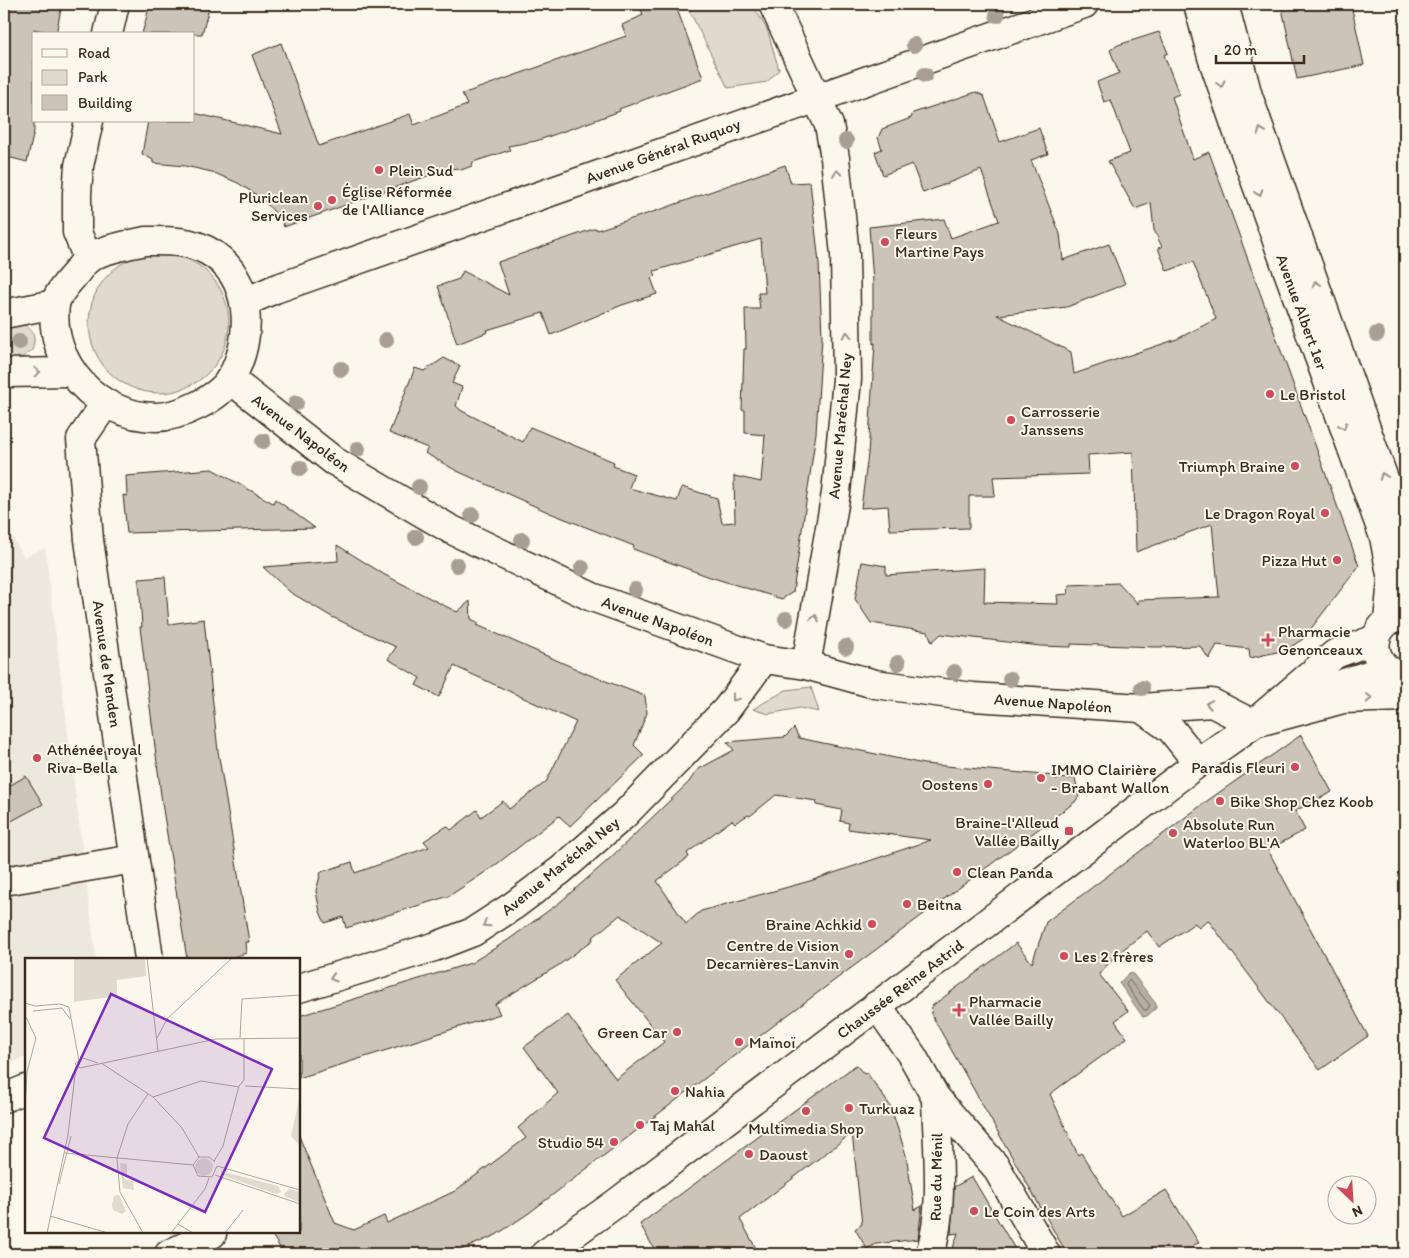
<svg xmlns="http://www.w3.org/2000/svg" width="1409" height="1258" font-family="Itim,sans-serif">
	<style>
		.built { fill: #ede8dd }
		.green { fill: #dfd9ce; stroke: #8d8276 }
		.water { fill: #b6aea2; stroke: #85796d }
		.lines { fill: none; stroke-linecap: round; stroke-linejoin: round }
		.shore { stroke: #6c5f53; stroke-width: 1 }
		.building { fill: #ccc4b9; stroke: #3b2a1e; fill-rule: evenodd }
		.minor-casing { stroke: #3b2a1e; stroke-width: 31 }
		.major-casing { stroke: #3b2a1e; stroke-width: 31 }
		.minor { stroke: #fbf7ec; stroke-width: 28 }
		.major { stroke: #fbf7ec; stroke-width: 28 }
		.tree { fill: #a89e93 }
		.oneway { stroke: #9b9085 }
		.poi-dot { fill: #d1495b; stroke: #fbf7ec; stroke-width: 2 }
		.labels { text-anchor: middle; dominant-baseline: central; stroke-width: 4; stroke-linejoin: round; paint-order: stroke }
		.street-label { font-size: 16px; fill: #3b2a1e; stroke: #fbf7ec }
		.poi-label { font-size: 16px; fill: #3b2a1e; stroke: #fbf7ec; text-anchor: start }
		.inset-road { fill: none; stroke: #aea59a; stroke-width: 1 }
		.view { fill: #7b2cbf; fill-opacity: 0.15; stroke: #7b2cbf; stroke-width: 2.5 }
		.inset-edge { fill: none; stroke: #3b2a1e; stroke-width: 2.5 }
	</style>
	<rect width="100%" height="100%" fill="#fbf7ec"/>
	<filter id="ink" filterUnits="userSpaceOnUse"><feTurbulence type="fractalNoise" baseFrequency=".02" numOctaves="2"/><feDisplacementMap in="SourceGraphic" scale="10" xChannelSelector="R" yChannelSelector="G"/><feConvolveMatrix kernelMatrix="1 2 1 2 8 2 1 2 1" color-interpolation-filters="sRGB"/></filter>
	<g filter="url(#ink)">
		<polygon class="built" points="4,523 24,557 45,548 96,959 26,959 26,1057 4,1065"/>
		<g class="green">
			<polygon points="696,4 752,4 767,29 779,70 767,82 728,88 689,10"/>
			<circle cx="159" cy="323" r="70"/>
			<path d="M19,323c14,4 18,14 13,27l-9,7 -19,4v-36z"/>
			<polygon points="811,687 819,712 800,708 768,714 753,709 786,690"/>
		</g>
		<polygon class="water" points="1129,973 1133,974 1156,1004 1156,1008 1147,1016 1143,1017 1119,983"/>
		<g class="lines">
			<polygon class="shore" points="1129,980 1150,1005 1147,1010 1144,1010 1126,985"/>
		</g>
		<g class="building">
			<polygon points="4,4 62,4 56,34 34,29 34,131 27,162 4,156"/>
			<polygon points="150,4 210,4 202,34 142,34"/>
			<polygon points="639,4 675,4 703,78 619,109 620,111 590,122 536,141 508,146 510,150 473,162 472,166 461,170 457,168 444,170 284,227 281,219 261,198 238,183 212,172 185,166 153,163 153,160 142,154 148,121 194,121 194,113 282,134 252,55 281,43 319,146 410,114 414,125 467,105 462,94 626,36 622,25 643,15"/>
			<polygon points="1281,4 1351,4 1364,65 1297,79"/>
			<polygon points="1159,32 1168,53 1164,55 1179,94 1172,97 1193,159 1209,152 1359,566 1303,639 1286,650 1250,658 1249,649 1217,645 1209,659 1200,646 1156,647 1071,644 1071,647 1040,646 941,634 932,642 928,632 871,623 855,599 862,562 886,566 886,575 985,568 984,602 1058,604 1057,595 1068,594 1069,585 1119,583 1138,604 1138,600 1219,597 1212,524 1136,552 1133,452 1088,455 1089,474 993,477 995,496 969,496 969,528 890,530 888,506 861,508 868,454 875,343 873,344 873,281 869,227 944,219 951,238 999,221 981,170 923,193 912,164 883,175 875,152 882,149 878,138 882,129 911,118 913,113 976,92 984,96 1000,142 1039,128 1048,154 1031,160 1060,234 1063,260 1109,244 1125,284 1067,307 997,315 1071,352 1074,374 1177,339 1216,319 1193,262 1167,271 1158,248 1162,247 1154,230 1151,203 1135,209 1108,161 1130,153 1111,100 1104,102 1097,82 1119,73 1110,50 1118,45"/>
			<polygon points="785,165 791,183 810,182 819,263 822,337 816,433 793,592 782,599 710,577 633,549 634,546 550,513 457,471 425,453 428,448 389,433 415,368 424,371 444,358 460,366 452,383 462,387 456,406 462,411 523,442 530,427 614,462 613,466 634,474 629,488 677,501 682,487 717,498 722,523 735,522 734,476 761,482 765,435 745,433 745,410 742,410 744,349 746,349 745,309 760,309 758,293 765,293 761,239 654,271 656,276 651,278 657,294 622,305 551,335 543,313 487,330 488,332 457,344 438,286 459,279 463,271 509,295 498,262 596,228 597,230 662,209"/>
			<polygon points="212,469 273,503 275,499 315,528 127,533 123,495 127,496 126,476"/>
			<polygon points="337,545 385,575 457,612 470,601 471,619 479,623 477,625 590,675 645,696 647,713 634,745 644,755 570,826 559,816 493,867 449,896 346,928 343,917 325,923 320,912 316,891 321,872 352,862 355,873 429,847 424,841 447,826 451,830 477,810 481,817 503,801 509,809 546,782 576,722 454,666 439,697 416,685 420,678 388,659 396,647 332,617 290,592 263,567 338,561"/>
			<polygon points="165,577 169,624 204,619 218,751 249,942 245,942 246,953 227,959 187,959 162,803 140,627 142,627 139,579"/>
			<path d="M794,728l5,10 125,26 131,12 1,3 19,-1 4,18 -4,6 -298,221 -248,190 -33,22 -44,19h-168l-14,-22h29v-96l36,87 19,7 30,-14 3,7 68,-32 71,-53 -8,-10 40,-35 -34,-46 44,-32 48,64 48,-37 -49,-62 47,-37 -42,-28 -28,23 1,2 -34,25 -64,39 5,10 -201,64v-62l172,-53 37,-23 51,-37 46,-40 84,-81 8,-12 37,-20 -7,-8 58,-5zM776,795l41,6 -1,4 26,5 -2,11 9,2 -1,6 83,11 -121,41 -109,30 -15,13 -29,-43 32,-24 -2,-4 45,-33 3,3 13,-8 2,1z"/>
			<polygon points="1301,735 1332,792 1295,811 1305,830 1268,850 1368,1036 1320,1070 1208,920 1199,928 1195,923 1159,947 1147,931 1117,954 1099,974 1128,1011 1115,1021 1127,1038 1050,1094 1078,1155 1081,1153 1122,1216 1166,1190 1199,1243 1193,1245 1197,1254 1067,1254 931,1014 932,1006 1016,943 1032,963 1046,922 1207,801"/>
			<polygon points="26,776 43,804 4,825 4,789"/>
			<polygon points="856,1065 864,1074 867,1073 891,1107 888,1109 894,1117 906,1155 915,1210 922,1206 918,1239 876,1244 867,1249 855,1229 862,1224 852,1133 740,1219 759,1254 657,1254 640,1224"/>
			<polygon points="972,1177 1018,1254 951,1254 958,1233 951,1234 954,1187"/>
		</g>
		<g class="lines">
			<g class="minor-casing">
				<g id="minor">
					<polyline points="773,4 829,125 835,158 845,255 847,379 836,493 806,665"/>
					<polyline points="1198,4 1212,57 1237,130 1384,537 1392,580 1388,621"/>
					<polyline points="1224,4 1248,96 1405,538"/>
					<polyline points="108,34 115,4"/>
					<path d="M145,241c21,0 44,-1 63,10 45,25 46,87 23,127 -12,21 -52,39 -75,39 -58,0 -108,-53 -101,-112 1,-10 14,-24 20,-31 4,-5 8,-11 13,-15 13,-10 41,-14 57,-18z"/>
					<polyline points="88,259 77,232 77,193 79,166 89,121"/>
					<polyline points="245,302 275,289 1084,4"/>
					<polyline points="4,314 55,304"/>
					<polyline points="4,373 70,372"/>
					<polyline points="230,379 334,461 450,529 592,597 764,659 806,665 875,684 973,697 1141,708 1212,703 1253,724"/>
					<polyline points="105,404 81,439 89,540 149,959"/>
					<polyline points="1141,708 1171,729 1198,763"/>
					<polyline points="4,881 134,859"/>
					<polyline points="299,988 434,947 473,932 513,906 561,870 624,815 726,710 764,659"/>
					<polyline points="877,1005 913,1057 936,1098 996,1167 1046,1254"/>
					<polyline points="4,1098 26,1089"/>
					<polyline points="169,1254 212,1234"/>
					<path d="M930,1254c15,-48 7,-106 6,-156"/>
				</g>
			</g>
			<g class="major-casing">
				<g id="major">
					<path d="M1405,616c-6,2 -14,3 -19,7 -21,18 -8,52 19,51"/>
					<polyline points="1317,692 1386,669"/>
					<polyline points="1262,721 1343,699 1405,697"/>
					<polyline points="545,1254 615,1204 1198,763 1253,724 1335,654 1376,639"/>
				</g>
			</g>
			<use href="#minor" class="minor"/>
			<use href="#major" class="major"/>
		</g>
		<g class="tree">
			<circle cx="997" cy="15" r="8"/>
			<circle cx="914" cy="45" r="8"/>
			<circle cx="925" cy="75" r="8"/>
			<circle cx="846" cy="141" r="8"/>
			<circle cx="1377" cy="334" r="8"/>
			<circle cx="386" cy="340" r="8"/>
			<circle cx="19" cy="342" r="8"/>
			<circle cx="341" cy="369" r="8"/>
			<circle cx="296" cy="403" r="8"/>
			<circle cx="263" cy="441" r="8"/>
			<circle cx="358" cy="449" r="8"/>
			<circle cx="300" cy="468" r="8"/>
			<circle cx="419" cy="487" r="8"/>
			<circle cx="472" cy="515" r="8"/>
			<circle cx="416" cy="537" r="8"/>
			<circle cx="522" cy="540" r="8"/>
			<circle cx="457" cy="565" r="8"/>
			<circle cx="582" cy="568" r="8"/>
			<circle cx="635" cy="590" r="8"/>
			<circle cx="786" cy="619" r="8"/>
			<circle cx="846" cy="647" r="8"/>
			<circle cx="898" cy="663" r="8"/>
			<circle cx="954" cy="672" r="8"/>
			<circle cx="1010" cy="679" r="8"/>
			<circle cx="1142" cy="688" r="8"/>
		</g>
		<defs><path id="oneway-chevron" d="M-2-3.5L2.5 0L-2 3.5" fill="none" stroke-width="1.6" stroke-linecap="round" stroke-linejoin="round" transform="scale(1.25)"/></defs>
		<g class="oneway">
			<use href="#oneway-chevron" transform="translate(1221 84) rotate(72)"/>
			<use href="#oneway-chevron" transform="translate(1261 131) rotate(-110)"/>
			<use href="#oneway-chevron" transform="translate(837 173) rotate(-96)"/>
			<use href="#oneway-chevron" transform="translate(1259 193) rotate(70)"/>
			<use href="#oneway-chevron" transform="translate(1316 284) rotate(-109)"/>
			<use href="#oneway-chevron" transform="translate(847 335) rotate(-91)"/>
			<use href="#oneway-chevron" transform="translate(37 372) rotate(-1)"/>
			<use href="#oneway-chevron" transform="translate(1343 426) rotate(70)"/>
			<use href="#oneway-chevron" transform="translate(1383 476) rotate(-110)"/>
			<use href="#oneway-chevron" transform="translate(815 618) rotate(-79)"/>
			<use href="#oneway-chevron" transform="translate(735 698) rotate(127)"/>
			<use href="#oneway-chevron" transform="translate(1369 698) rotate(-3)"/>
			<use href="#oneway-chevron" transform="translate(1209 704) rotate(-170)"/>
			<use href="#oneway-chevron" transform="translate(486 924) rotate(147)"/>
			<use href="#oneway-chevron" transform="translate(333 978) rotate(163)"/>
		</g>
	</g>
	<g class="poi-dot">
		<circle cx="379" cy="170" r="5"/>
		<circle cx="332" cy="200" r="5"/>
		<circle cx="318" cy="206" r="5"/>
		<circle cx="885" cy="242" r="5"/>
		<circle cx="1270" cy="394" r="5"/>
		<circle cx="1011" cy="420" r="5"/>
		<circle cx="1295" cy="466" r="5"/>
		<circle cx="1325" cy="513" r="5"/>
		<circle cx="1337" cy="560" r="5"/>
		<path d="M1265.5 632.5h5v5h5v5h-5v5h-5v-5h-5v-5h5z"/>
		<circle cx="37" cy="758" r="5"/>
		<circle cx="1295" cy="767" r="5"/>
		<circle cx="1041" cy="778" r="5"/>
		<circle cx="988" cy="784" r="5"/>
		<circle cx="1220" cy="801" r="5"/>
		<rect x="1064" y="826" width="10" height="10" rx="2.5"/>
		<circle cx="1173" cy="833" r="5"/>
		<circle cx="957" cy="872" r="5"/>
		<circle cx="907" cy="904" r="5"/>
		<circle cx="872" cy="924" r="5"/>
		<circle cx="849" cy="954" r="5"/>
		<circle cx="1064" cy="956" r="5"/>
		<path d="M956.5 1002.5h5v5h5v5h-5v5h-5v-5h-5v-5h5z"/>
		<circle cx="677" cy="1032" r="5"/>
		<circle cx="739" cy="1042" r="5"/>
		<circle cx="675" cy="1091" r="5"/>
		<circle cx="849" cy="1108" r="5"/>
		<circle cx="806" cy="1111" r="5"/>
		<circle cx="640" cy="1125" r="5"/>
		<circle cx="614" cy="1142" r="5"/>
		<circle cx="749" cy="1154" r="5"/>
		<circle cx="974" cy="1211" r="5"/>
	</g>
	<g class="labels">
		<g class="street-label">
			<text transform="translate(663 151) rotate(-20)">Avenue Général Ruquoy</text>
			<text transform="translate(1302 312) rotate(70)">Avenue Albert 1er</text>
			<text transform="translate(840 426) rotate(-85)">Avenue Maréchal Ney</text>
			<text transform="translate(301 433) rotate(37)">Avenue Napoléon</text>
			<text transform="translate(658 621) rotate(20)">Avenue Napoléon</text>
			<text transform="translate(107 664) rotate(82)">Avenue de Menden</text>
			<text transform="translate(1053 703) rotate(4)">Avenue Napoléon</text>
			<text transform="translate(560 866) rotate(-39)">Avenue Maréchal Ney</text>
			<text transform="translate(900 989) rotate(-37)">Chaussée Reine Astrid</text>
			<text transform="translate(936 1177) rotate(-89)">Rue du Ménil</text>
		</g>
		<g class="poi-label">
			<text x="389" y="170">Plein Sud</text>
			<text x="342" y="191">Église Réformée<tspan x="342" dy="18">de l'Alliance</tspan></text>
			<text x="308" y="197" text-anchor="end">Pluriclean<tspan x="308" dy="18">Services</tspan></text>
			<text x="895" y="233">Fleurs<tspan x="895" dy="18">Martine Pays</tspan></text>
			<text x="1280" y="394">Le Bristol</text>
			<text x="1021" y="411">Carrosserie<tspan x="1021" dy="18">Janssens</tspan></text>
			<text x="1285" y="466" text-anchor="end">Triumph Braine</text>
			<text x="1315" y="513" text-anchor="end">Le Dragon Royal</text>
			<text x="1327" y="560" text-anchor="end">Pizza Hut</text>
			<text x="1278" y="631">Pharmacie<tspan x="1278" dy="18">Genonceaux</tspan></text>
			<text x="47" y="749">Athénée royal<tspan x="47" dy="18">Riva-Bella</tspan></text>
			<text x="1285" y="767" text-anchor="end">Paradis Fleuri</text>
			<text x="1051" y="769">IMMO Clairière<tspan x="1051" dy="18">- Brabant Wallon</tspan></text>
			<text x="978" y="784" text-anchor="end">Oostens</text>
			<text x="1230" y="801">Bike Shop Chez Koob</text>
			<text x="1059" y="822" text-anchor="end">Braine-l'Alleud<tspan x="1059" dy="18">Vallée Bailly</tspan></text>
			<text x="1183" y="824">Absolute Run<tspan x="1183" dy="18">Waterloo BL'A</tspan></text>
			<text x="967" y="872">Clean Panda</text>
			<text x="917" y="904">Beitna</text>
			<text x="862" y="924" text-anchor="end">Braine Achkid</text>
			<text x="839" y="945" text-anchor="end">Centre de Vision<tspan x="839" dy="18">Decarnières-Lanvin</tspan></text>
			<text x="1074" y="956">Les 2 frères</text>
			<text x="969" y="1001">Pharmacie<tspan x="969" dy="18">Vallée Bailly</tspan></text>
			<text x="667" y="1032" text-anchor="end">Green Car</text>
			<text x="749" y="1042">Maïnoï</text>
			<text x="685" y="1091">Nahia</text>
			<text x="859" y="1108">Turkuaz</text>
			<text x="650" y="1125">Taj Mahal</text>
			<text x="806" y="1128" text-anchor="middle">Multimedia Shop</text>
			<text x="604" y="1142" text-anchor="end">Studio 54</text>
			<text x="759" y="1154">Daoust</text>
			<text x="984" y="1211">Le Coin des Arts</text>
		</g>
	</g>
	<g transform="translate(25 958)">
		<rect width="275" height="275" fill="#fbf7ec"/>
		<path d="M49,0h71l1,18 -29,4v16l-43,6zM275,138v50l-9,-10zM170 209a9 9 0 1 1 18 0a9 9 0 1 1-18 0ZM95,205l7,1v11l-4,1 2,4 8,1 1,9 -11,-2zM196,213l57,15 3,6 -4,2 -56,-19zM264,231l11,3v10l-14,-5 -2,-3zM94,237l7,16 -4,3 -9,-4 -1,-5 2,-9z" fill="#dfd9ce"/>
		<path class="inset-road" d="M122,0l11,93M0,45l10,3 25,-2 9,3 10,54M8,53l29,-3 8,11M132,80l10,-19 65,-61M215,80l2,-39 58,-4M55,99l18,6M54,103l-4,3 5,4 136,-29 84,-1M76,105l52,34 29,31 17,29M220,128l55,3M128,139l48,-16 38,6M0,150l2,-36 9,-34 -10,-21M40,195l128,12M174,199l-6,8 5,11 14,1 5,-11M174,199h10l6,5M189,203l9,-15 16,-60 5,-6v-42M192,208l83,24M190,217l85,29M34,226l12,-48M25,258l58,17M153,266l15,9M22,275l21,-98 8,-69M118,275l-23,-41 -3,-34 11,-34 20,-30M146,275l34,-44 4,-11M200,275l18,-23"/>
		<path class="view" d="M86,36l161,75 -67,143 -161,-74z"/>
		<rect width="275" height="275" class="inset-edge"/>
	</g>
	<rect width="1409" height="1258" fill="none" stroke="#fbf7ec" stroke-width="20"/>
	<rect x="10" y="10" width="1389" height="1238" fill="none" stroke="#3b2a1e" stroke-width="2" filter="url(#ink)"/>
	<rect x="32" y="32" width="162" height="90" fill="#fbf7ec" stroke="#aea59a"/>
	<rect x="42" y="49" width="25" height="8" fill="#fbf7ec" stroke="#aea59a"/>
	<text x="78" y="58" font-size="15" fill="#3b2a1e">Road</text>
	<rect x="42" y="70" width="25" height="15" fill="#dfd9ce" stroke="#aea59a"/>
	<text x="78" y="82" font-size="15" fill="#3b2a1e">Park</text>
	<rect x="42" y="95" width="25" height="15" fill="#ccc4b9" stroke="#aea59a"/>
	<text x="78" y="108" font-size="15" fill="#3b2a1e">Building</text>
	<g transform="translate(1352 1200) rotate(155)"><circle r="24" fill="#fbf7ec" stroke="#aea59a"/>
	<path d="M0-4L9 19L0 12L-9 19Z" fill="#d1495b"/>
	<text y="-8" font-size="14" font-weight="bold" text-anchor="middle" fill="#3b2a1e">N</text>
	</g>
	<path d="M1216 55v8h88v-8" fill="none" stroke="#3b2a1e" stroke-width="2.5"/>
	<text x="1224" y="55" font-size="15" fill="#3b2a1e" stroke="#fbf7ec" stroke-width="4" paint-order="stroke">20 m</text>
</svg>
